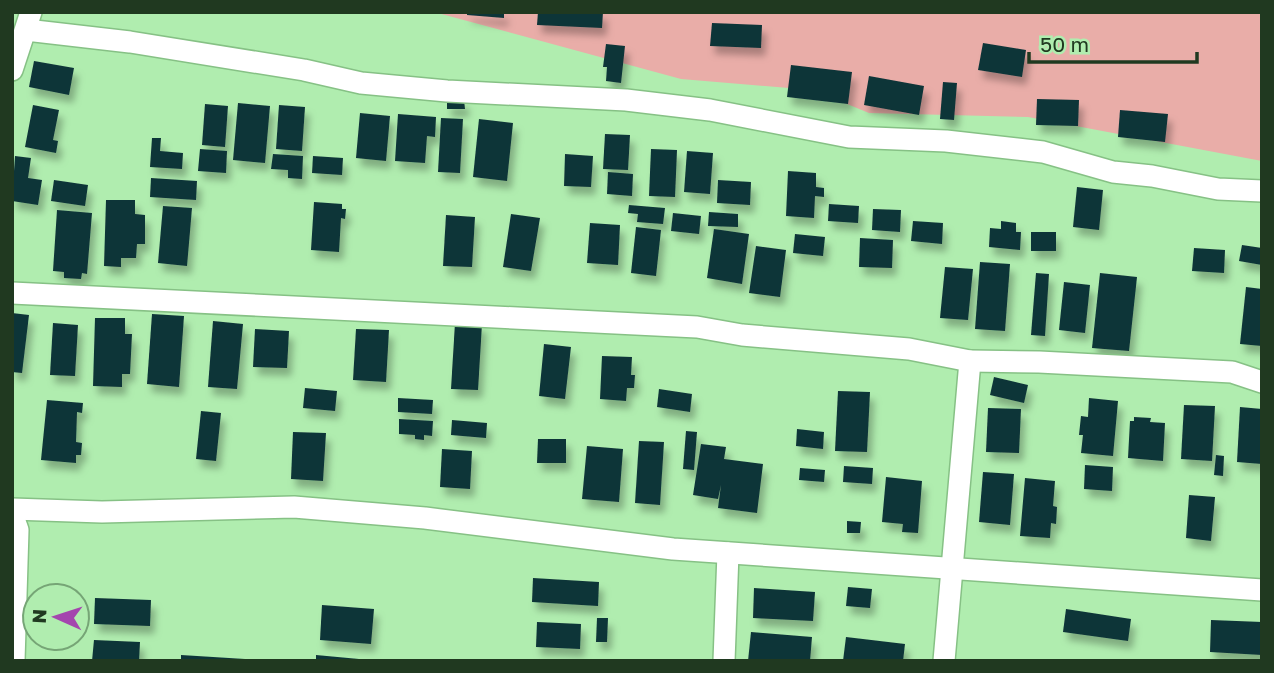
<svg xmlns="http://www.w3.org/2000/svg" width="1274" height="673" font-family="'Golos Text',sans-serif">
	<style>
		.green { fill: #e9ada8 }
		.building { fill: #0f3438; filter: url(#shadow) }
		.lines { fill: none; stroke-linecap: round; stroke-linejoin: round }
		.street-casing { stroke: #86c185; stroke-width: 24 }
		.street { stroke: #fff; stroke-width: 21 }
	</style>
	<defs>
		<filter id="shadow"><feDropShadow dx="4.5" dy="8" stdDeviation="3.5" flood-color="#0004"/></filter>
	</defs>
	<rect width="100%" height="100%" fill="#b0edaf"/>
	<polygon class="green" points="434,12 1262,12 1262,161 1028,117 869,113 813,90 681,79"/>
	<g class="building">
		<polygon points="467,12 504,12 504,18 467,15"/>
		<polygon points="538,12 603,12 602,28 537,25"/>
		<polygon points="712,23 762,25 761,48 710,46"/>
		<polygon points="983,43 1026,50 1022,77 978,70"/>
		<polygon points="606,44 625,46 621,83 606,81 607,67 603,67"/>
		<polygon points="34,61 74,68 69,95 29,87"/>
		<polygon points="791,65 852,72 848,104 787,97"/>
		<polygon points="869,76 924,86 919,115 864,105"/>
		<polygon points="943,82 957,83 954,120 940,119"/>
		<polygon points="1037,99 1079,100 1078,126 1036,125"/>
		<polygon points="447,100 464,100 465,109 447,109"/>
		<polygon points="238,103 270,106 265,163 233,160"/>
		<polygon points="205,104 228,106 225,147 202,145"/>
		<polygon points="33,105 59,110 53,140 58,141 56,153 25,147"/>
		<polygon points="279,105 305,107 302,151 276,149"/>
		<polygon points="1120,110 1168,114 1165,142 1118,137"/>
		<polygon points="360,113 390,116 386,161 356,158"/>
		<polygon points="398,114 436,117 435,137 427,136 425,163 395,161"/>
		<polygon points="441,118 463,119 460,173 438,172"/>
		<polygon points="479,119 513,123 507,181 473,177"/>
		<polygon points="605,134 630,135 628,170 603,169"/>
		<polygon points="152,138 161,138 160,151 183,153 182,169 150,167"/>
		<polygon points="200,149 227,151 226,173 198,171"/>
		<polygon points="651,149 677,150 675,197 649,196"/>
		<polygon points="687,151 713,153 710,194 684,192"/>
		<polygon points="273,154 303,156 302,179 288,178 288,170 271,169"/>
		<polygon points="565,154 593,156 591,187 564,186"/>
		<polygon points="15,156 31,158 28,178 42,180 38,205 12,201"/>
		<polygon points="313,156 343,158 342,175 312,173"/>
		<polygon points="788,171 816,173 816,187 824,188 824,197 815,196 814,218 786,216"/>
		<polygon points="608,172 633,174 632,196 607,194"/>
		<polygon points="151,178 197,181 196,200 150,197"/>
		<polygon points="54,180 88,185 85,206 51,201"/>
		<polygon points="718,180 751,182 750,205 717,203"/>
		<polygon points="1077,187 1103,190 1099,230 1073,227"/>
		<polygon points="106,200 135,200 135,214 145,215 145,244 137,244 136,258 121,258 121,267 104,266"/>
		<polygon points="314,202 342,204 342,209 346,209 345,219 341,218 339,252 311,250"/>
		<polygon points="829,204 859,206 858,223 828,221"/>
		<polygon points="629,205 665,208 663,224 637,222 638,214 628,213"/>
		<polygon points="163,206 192,208 187,266 158,263"/>
		<polygon points="873,209 901,210 900,232 872,230"/>
		<polygon points="57,210 92,213 87,274 82,273 81,279 64,278 64,272 53,271"/>
		<polygon points="709,212 738,214 738,227 708,226"/>
		<polygon points="673,213 701,216 699,234 671,231"/>
		<polygon points="511,214 540,218 531,271 503,267"/>
		<polygon points="446,215 475,217 472,267 443,266"/>
		<polygon points="913,221 943,223 942,244 911,241"/>
		<polygon points="1001,221 1016,223 1016,232 1021,232 1020,250 989,247 990,228 1001,229"/>
		<polygon points="590,223 620,225 618,265 587,263"/>
		<polygon points="636,227 661,230 656,276 631,273"/>
		<polygon points="714,229 749,234 742,284 707,278"/>
		<rect x="1031" y="232" width="25" height="19"/>
		<polygon points="795,234 825,237 823,256 793,253"/>
		<polygon points="860,238 893,240 892,268 859,267"/>
		<polygon points="1242,245 1262,248 1262,265 1239,261"/>
		<polygon points="756,246 786,250 780,297 749,293"/>
		<polygon points="1194,248 1225,250 1224,273 1192,271"/>
		<polygon points="980,262 1010,264 1005,331 975,329"/>
		<polygon points="945,267 973,269 968,320 940,318"/>
		<polygon points="1036,273 1049,274 1045,336 1031,335"/>
		<polygon points="1100,273 1137,277 1129,351 1092,348"/>
		<polygon points="1064,282 1090,285 1085,333 1059,330"/>
		<polygon points="1246,287 1262,289 1262,346 1240,344"/>
		<polygon points="12,313 29,315 22,373 12,372"/>
		<polygon points="152,314 184,316 179,387 147,384"/>
		<polygon points="95,318 125,318 125,334 132,334 130,374 122,374 122,387 93,386"/>
		<polygon points="213,321 243,324 237,389 208,387"/>
		<polygon points="53,323 78,325 75,376 50,375"/>
		<polygon points="455,323 482,324 478,390 451,389"/>
		<polygon points="255,329 289,331 287,368 253,367"/>
		<polygon points="356,329 389,330 386,382 353,380"/>
		<polygon points="544,344 571,347 565,399 539,396"/>
		<polygon points="602,356 632,357 631,375 635,375 634,388 627,388 626,401 600,399"/>
		<polygon points="994,377 1028,385 1024,403 990,395"/>
		<polygon points="305,388 337,391 335,411 303,408"/>
		<polygon points="659,389 692,394 690,412 657,407"/>
		<polygon points="838,391 870,392 867,452 835,451"/>
		<polygon points="398,398 433,400 432,414 398,412"/>
		<polygon points="1089,398 1118,401 1113,456 1081,453 1083,435 1079,435 1081,416 1088,417"/>
		<polygon points="47,400 83,403 82,413 77,412 76,442 82,443 81,455 76,455 76,463 41,460"/>
		<polygon points="1184,405 1215,406 1212,461 1181,459"/>
		<polygon points="1240,407 1262,409 1262,464 1237,462"/>
		<polygon points="988,408 1021,409 1019,453 986,452"/>
		<polygon points="201,411 221,413 216,461 196,459"/>
		<polygon points="1134,417 1151,418 1150,422 1165,423 1163,461 1128,458 1130,421 1134,421"/>
		<polygon points="399,419 433,421 432,436 424,435 424,440 415,439 415,435 399,434"/>
		<polygon points="452,420 487,423 486,438 451,435"/>
		<polygon points="797,429 824,432 823,449 796,446"/>
		<polygon points="686,431 697,432 694,470 683,469"/>
		<polygon points="293,432 326,433 323,481 291,479"/>
		<polygon points="538,439 566,439 566,463 537,463"/>
		<polygon points="639,441 664,442 660,505 635,503"/>
		<polygon points="701,444 726,447 724,459 763,464 757,513 718,508 721,485 718,499 693,495"/>
		<polygon points="587,446 623,449 619,502 582,499"/>
		<polygon points="442,449 472,451 470,489 440,487"/>
		<polygon points="1216,455 1224,456 1223,476 1214,475"/>
		<polygon points="1085,465 1113,467 1112,491 1084,489"/>
		<polygon points="844,466 873,468 872,484 843,482"/>
		<polygon points="800,468 825,470 824,482 799,480"/>
		<polygon points="983,472 1014,474 1010,525 979,522"/>
		<polygon points="886,477 922,481 918,533 902,532 903,524 882,522"/>
		<polygon points="1025,478 1055,481 1053,506 1057,507 1056,524 1051,523 1050,538 1020,536"/>
		<polygon points="1189,495 1215,497 1211,541 1186,538"/>
		<polygon points="847,521 861,522 860,533 847,533"/>
		<polygon points="533,578 599,582 598,606 532,602"/>
		<polygon points="848,587 872,589 870,608 846,606"/>
		<polygon points="754,588 815,592 813,621 753,618"/>
		<polygon points="95,598 151,600 150,626 94,624"/>
		<polygon points="322,605 374,609 371,644 320,640"/>
		<polygon points="1066,609 1131,619 1128,641 1063,632"/>
		<polygon points="597,618 608,618 607,642 596,642"/>
		<polygon points="1211,620 1262,622 1262,655 1210,652"/>
		<polygon points="537,622 581,624 580,649 536,647"/>
		<polygon points="751,632 812,637 810,661 748,661"/>
		<polygon points="846,637 905,644 903,661 843,661"/>
		<polygon points="94,640 140,642 139,661 92,661"/>
		<polygon points="181,655 245,659 245,661 181,661"/>
		<polygon points="316,655 359,659 359,661 316,661"/>
	</g>
	<g class="lines">
		<g class="street-casing">
			<g id="street">
				<polyline points="26,30 130,42 304,70 361,83 447,91 626,100 710,110 849,137 946,141 1043,152 1113,172 1152,176 1218,189 1262,191"/>
				<polyline points="12,70 31,12"/>
				<polyline points="12,293 697,327 742,335 909,349 970,361 944,661"/>
				<polyline points="970,361 1039,362 1232,372 1262,382"/>
				<polyline points="12,509 102,512 294,507 425,518 673,549 1262,590"/>
				<polyline points="12,513 18,530 14,661"/>
				<polyline points="724,661 728,553"/>
			</g>
		</g>
		<use href="#street" class="street"/>
	</g>
	<rect width="1274" height="673" fill="none" stroke="#203920" stroke-width="28"/>
	<g transform="translate(56 617) rotate(273)"><circle r="33" fill="#b0edaf" stroke="#76a576" stroke-width="2"/>
	<path d="M0-5L12 26L0 18L-12 26Z" fill="#a445ae"/>
	<text y="-10" font-size="19" font-weight="bold" text-anchor="middle" fill="#203920">N</text>
	</g>
	<path d="M1029 52v10h168v-10" fill="none" stroke="#203920" stroke-width="3.5"/>
	<text x="1040" y="52" font-size="21" fill="#203920" stroke="#b0edaf" stroke-width="5" paint-order="stroke">50 m</text>
</svg>
